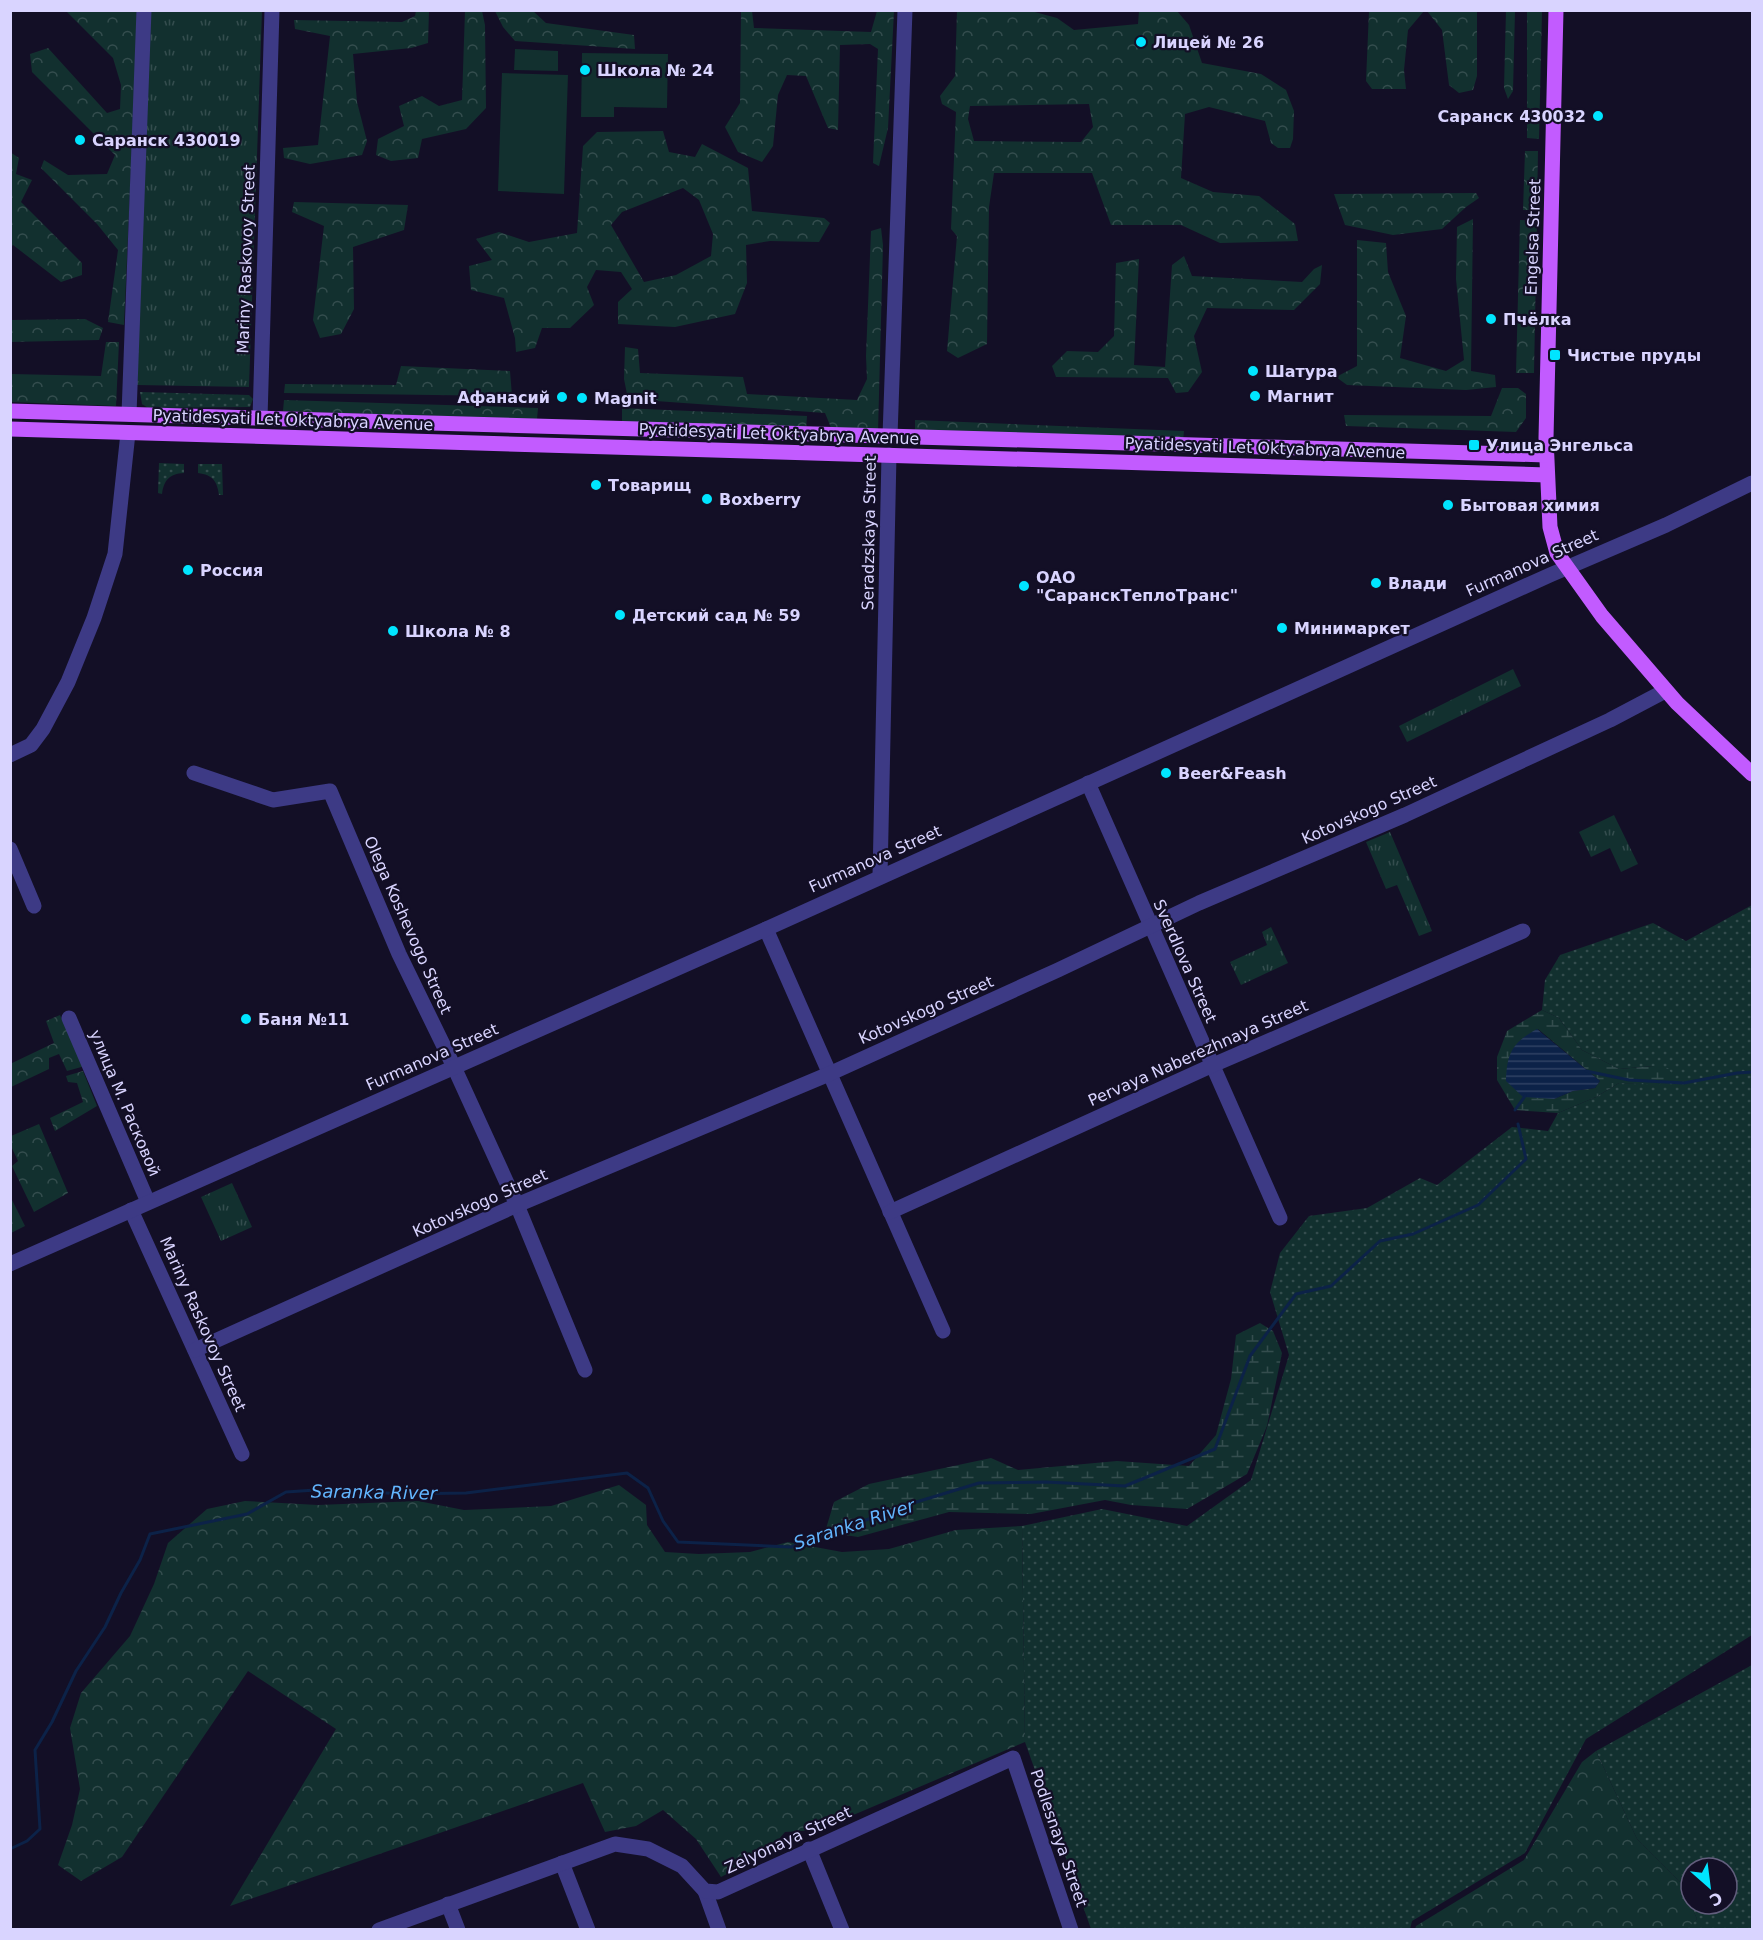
<svg xmlns="http://www.w3.org/2000/svg" width="1763" height="1940" font-family="'DejaVu Sans',sans-serif">
	<style>
		.grass { fill: url(#grass-dots); fill-rule: evenodd }
		.forest { fill: url(#forest-crowns); fill-rule: evenodd }
		.wetland { fill: url(#wetland-marsh); fill-rule: evenodd }
		.park { fill: url(#park-tufts) }
		.pitch { fill: #12302f }
		.water { fill: url(#water-rules) }
		.lines { fill: none; stroke-linecap: round; stroke-linejoin: round }
		.stream { stroke: #0c2248; stroke-width: 3 }
		.minor { stroke: #3d3a85; stroke-width: 15 }
		.major { stroke: #c25bff; stroke-width: 15 }
		.poi-dot { fill: #00e5ff; stroke: #130f26; stroke-width: 2 }
		.labels { text-anchor: middle; dominant-baseline: central; stroke-width: 4.5; stroke-linejoin: round; paint-order: stroke }
		.poi-label { font-size: 16px; font-weight: bold; fill: #d9d4ff; stroke: #130f26; text-anchor: start }
		.street-label { font-size: 16px; fill: #d9d4ff; stroke: #130f26 }
		.water-label { font-size: 18px; font-style: italic; fill: #62b6ff; stroke: #130f26 }
	</style>
	<defs>
		<pattern id="grass-dots" width="8" height="8" patternUnits="userSpaceOnUse" patternTransform="scale(1.5)"><rect width="8" height="8" fill="#12302f"/><path d="M2 2h.1M6 6h.1" fill="none" stroke="#344d4e" stroke-width="1.8" stroke-linecap="round"/></pattern>
		<pattern id="forest-crowns" width="20" height="18" patternUnits="userSpaceOnUse" patternTransform="scale(1.5)"><rect width="20" height="18" fill="#12302f"/><path d="M2 6a3 3 0 1 1 6 0M12 15a3 3 0 1 1 6 0" fill="none" stroke="#344d4e"/></pattern>
		<pattern id="wetland-marsh" width="20" height="14" patternUnits="userSpaceOnUse" patternTransform="scale(1.5)"><rect width="20" height="14" fill="#12302f"/><path d="M1 5h8M5 5V1M11 12h8M15 12V8" fill="none" stroke="#344d4e"/></pattern>
		<pattern id="park-tufts" width="24" height="20" patternUnits="userSpaceOnUse" patternTransform="scale(1.5)"><rect width="24" height="20" fill="#12302f"/><path d="M3 7l-1-3M5 7V3M7 7l1-3M15 17l-1-3M17 17v-4M19 17l1-3" fill="none" stroke="#344d4e"/></pattern>
		<pattern id="water-rules" width="6" height="5" patternUnits="userSpaceOnUse" patternTransform="scale(1.5)"><rect width="6" height="5" fill="#0c2248"/><path d="M0 2.5h6" fill="none" stroke="#2f4163"/></pattern>
	</defs>
	<rect width="100%" height="100%" fill="#130f26"/>
	<g class="grass">
		<polygon points="140,392 249,395 253,399 250,407 148,408 142,404"/>
		<path d="M159,463l25,1v9c-15,1 -20,7 -22,21l-4,-1z"/>
		<path d="M198,464h24l1,31h-4c-2,-14 -6,-20 -21,-22z"/>
		<polygon points="1752,905 1752,1635 1586,1739 1525,1853 1412,1921 1410,1929 1091,1929 1025,1742 1022,1526 1102,1509 1187,1526 1251,1480 1289,1355 1270,1292 1280,1253 1309,1216 1367,1208 1420,1178 1437,1185 1512,1127 1548,1131 1558,1113 1596,1097 1619,1083 1659,1084 1653,1066 1619,1069 1582,1050 1559,1018 1542,1010 1545,980 1560,955 1653,923 1686,941"/>
		<path d="M1752,1665v264h-67l12,-10 -16,-36 -44,-44 -41,-88zM1691,1868h36v36h-36z"/>
	</g>
	<g class="forest">
		<polygon points="66,11 138,11 124,325 108,322 118,250 97,224 41,168 44,160 68,175 107,174 115,155 32,72 30,54 48,48 107,113 120,109 121,85 113,58"/>
		<polygon points="416,11 429,11 428,43 411,48 353,54 357,102 367,141 362,155 310,164 284,158 283,148 318,145 330,36 295,29 294,20 402,22 415,16"/>
		<polygon points="465,11 482,11 485,25 486,108 466,129 422,139 418,158 391,161 376,155 378,139 404,126 399,106 422,96 439,106 462,100"/>
		<polygon points="495,11 533,11 546,23 634,35 635,49 515,41 503,27"/>
		<polygon points="741,11 752,11 754,28 871,32 877,11 894,11 888,128 879,166 873,163 878,49 870,44 840,45 838,130 828,128 806,76 787,75 778,95 773,146 762,162 738,152 725,127 740,103"/>
		<path d="M957,11h74l26,7 17,12 64,-6 1,-13h38l12,14 13,38 59,11 25,16 8,21 -1,28 -3,9h-12l-7,-5 -6,-22 -56,-14 -24,7 -4,64 32,14 46,4 36,28 3,17 -78,2 -39,-18h-70l-19,-52h-98l-5,34 -2,137 -29,14 -11,-7 10,-115 -6,-7 5,-117 -14,-8 -2,-8 15,-20zM1089,104l4,23 -12,15 -107,-1 -6,-22 2,-13z"/>
		<polygon points="1369,11 1424,11 1408,30 1404,70 1406,89 1372,89 1366,81"/>
		<polygon points="1427,11 1477,11 1477,76 1473,90 1459,93 1449,85 1442,30"/>
		<polygon points="1506,11 1515,11 1513,91 1508,99 1504,88"/>
		<polygon points="1527,11 1542,11 1539,139 1527,138"/>
		<path d="M663,131l6,21 26,5 7,-13 46,24 4,43 72,7 6,5 -11,19 -49,-1 -24,4 1,38 -12,31 -60,13 -57,-3v-22l14,-13 -11,-17 -25,-2 -9,17 7,18 -24,23h-28l-7,20 -19,4 -1,-14 -11,-40 -33,-8 -2,-24 23,-6 -16,-21 23,-7 30,10 48,-9 6,-87 14,-14zM683,188l16,12 14,34 -2,22 -35,19 -32,7 -33,-57 11,-13z"/>
		<polygon points="1525,151 1538,151 1537,210 1523,210"/>
		<polygon points="10,152 19,158 16,174 32,180 21,202 82,263 82,275 61,282 13,245 11,247"/>
		<polygon points="1476,193 1479,198 1466,207 1442,229 1393,235 1345,225 1334,194"/>
		<polygon points="294,202 408,205 404,230 353,247 354,309 341,334 320,338 313,320 324,226 292,212"/>
		<polygon points="1473,219 1471,371 1495,375 1496,387 1466,390 1347,385 1336,377 1357,366 1357,240 1386,243 1388,272 1406,316 1400,358 1446,371 1464,360 1456,279 1457,227"/>
		<polygon points="1520,220 1537,221 1534,373 1516,373"/>
		<polygon points="881,228 883,245 878,432 832,430 825,413 628,399 624,379 625,347 638,349 640,373 743,377 747,394 857,400 867,379 866,356 871,231"/>
		<polygon points="1184,256 1192,276 1302,282 1314,269 1322,265 1320,284 1294,310 1207,308 1194,336 1202,372 1188,392 1176,393 1168,378 1056,377 1052,366 1067,351 1098,352 1114,336 1116,263 1139,259 1134,365 1165,367 1172,265"/>
		<polygon points="85,319 103,328 99,340 11,342 11,320"/>
		<polygon points="106,342 119,342 116,406 11,402 11,374 101,376"/>
		<polygon points="401,366 510,371 512,396 284,393 285,384 396,385"/>
		<polygon points="1502,388 1518,388 1526,394 1526,418 1516,432 1346,426 1344,415 1491,416"/>
		<polygon points="284,400 538,408 537,419 283,411"/>
		<polygon points="622,408 807,416 806,430 622,423"/>
		<polygon points="915,420 1184,431 1183,441 915,431"/>
		<polygon points="60,1015 85,1066 67,1071 59,1054 49,1058 49,1069 11,1087 10,1064 54,1043 46,1021"/>
		<polygon points="83,1071 97,1106 55,1131 50,1118 83,1102 77,1083 68,1082 66,1076"/>
		<polygon points="39,1124 68,1193 34,1212 12,1166 18,1161 11,1146 11,1136"/>
		<polygon points="10,1196 25,1226 11,1233 10,1233"/>
		<polygon points="619,1485 646,1505 647,1525 665,1552 699,1554 750,1552 788,1542 842,1552 889,1549 956,1530 1022,1526 1025,1742 818,1830 785,1832 767,1853 721,1877 696,1839 663,1810 636,1826 605,1832 583,1783 230,1906 336,1729 248,1671 122,1857 81,1881 58,1865 72,1825 80,1789 70,1728 81,1693 130,1636 154,1584 168,1543 207,1509 245,1501 318,1505 418,1501 464,1510 551,1506"/>
		<polygon points="1596,1751 1637,1839 1681,1883 1697,1919 1685,1930 1415,1929 1416,1926 1524,1860 1582,1762"/>
	</g>
	<g class="wetland">
		<path d="M1542,1010l17,8 23,32 37,19 34,-3 15,2 4,6 -13,11 -40,-2 -23,14 -38,16 -43,-3 -18,-30v-23l10,-26zM1538,1029l62,52 -5,7 -22,3 -19,8z"/>
		<polygon points="1260,1323 1273,1331 1282,1353 1267,1426 1247,1474 1187,1509 1131,1505 1105,1500 1031,1514 949,1512 858,1537 825,1532 834,1502 869,1484 991,1458 1018,1470 1117,1461 1189,1466 1216,1435 1231,1379 1236,1335"/>
	</g>
	<g class="park">
		<polygon points="149,11 262,11 249,387 137,385"/>
		<polygon points="1513,669 1521,686 1407,742 1399,726"/>
		<polygon points="1614,815 1638,864 1621,872 1610,848 1591,857 1579,832"/>
		<polygon points="1390,832 1432,931 1419,936 1397,885 1386,889 1366,842"/>
		<polygon points="1271,927 1288,963 1241,985 1230,962 1267,945 1262,932"/>
		<polygon points="232,1183 252,1227 221,1241 201,1197"/>
	</g>
	<g class="pitch">
		<polygon points="515,49 558,51 558,71 514,70"/>
		<polygon points="582,53 668,54 667,108 614,107 614,117 581,117"/>
		<polygon points="502,73 568,75 564,194 498,191"/>
	</g>
	<path class="water" d="M1537,1029l63,52 -5,7 -22,3 -19,8 -31,-2 -17,-16c1,-28 6,-38 31,-52z"/>
	<g class="lines">
		<g class="stream">
			<polyline points="1586,1071 1629,1080 1684,1083 1737,1073 1752,1072"/>
			<polyline points="1515,1110 1525,1096"/>
			<polyline points="10,1849 27,1841 40,1829 35,1750 52,1722 76,1671 105,1627 121,1593 140,1560 150,1534 247,1514 286,1492 330,1489 401,1494 466,1493 627,1473 648,1488 663,1521 678,1542 791,1547 913,1503 979,1483 1046,1482 1125,1486 1215,1449 1250,1356 1296,1294 1331,1286 1380,1241 1413,1234 1478,1205 1526,1159 1518,1124"/>
		</g>
		<g class="minor">
			<polyline points="129,414 144,10"/>
			<polyline points="260,418 272,10"/>
			<polyline points="890,436 905,10"/>
			<polyline points="10,755 31,745 43,729 68,682 94,618 115,554 128,433"/>
			<polyline points="194,773 273,800 330,791 399,954 454,1067 517,1205 585,1370"/>
			<polyline points="1088,783 1280,1218"/>
			<polyline points="10,849 34,906"/>
			<polyline points="880,877 889,455"/>
			<polyline points="766,929 943,1331"/>
			<polyline points="69,1018 148,1202"/>
			<polyline points="131,1210 242,1454"/>
			<polyline points="890,1212 1213,1065 1523,931"/>
			<polyline points="10,1264 766,929 1550,575 1666,525 1752,483"/>
			<polyline points="195,1350 517,1205 829,1074 1058,970 1199,903 1405,815 1610,720 1665,691"/>
			<polyline points="809,1849 842,1930"/>
			<polyline points="562,1863 588,1930"/>
			<polyline points="705,1891 719,1930"/>
			<polyline points="448,1904 458,1930"/>
			<polyline points="379,1930 615,1844 648,1849 682,1866 705,1891 718,1892 1013,1758 1071,1930"/>
		</g>
		<g class="major">
			<polyline points="1556,10 1546,438 1550,527 1557,553 1602,616 1677,703 1752,774"/>
			<polyline points="10,411 1546,455"/>
			<polyline points="10,429 1547,475"/>
		</g>
	</g>
	<g class="poi-dot">
		<circle cx="1141" cy="42" r="6"/>
		<circle cx="585" cy="70" r="6"/>
		<circle cx="1598" cy="116" r="6"/>
		<circle cx="80" cy="140" r="6"/>
		<circle cx="1491" cy="319" r="6"/>
		<rect x="1549" y="349" width="12" height="12" rx="3"/>
		<circle cx="1253" cy="371" r="6"/>
		<circle cx="1255" cy="396" r="6"/>
		<circle cx="562" cy="397" r="6"/>
		<circle cx="582" cy="398" r="6"/>
		<rect x="1468" y="439" width="12" height="12" rx="3"/>
		<circle cx="596" cy="485" r="6"/>
		<circle cx="707" cy="499" r="6"/>
		<circle cx="1448" cy="505" r="6"/>
		<circle cx="188" cy="570" r="6"/>
		<circle cx="1376" cy="583" r="6"/>
		<circle cx="1024" cy="586" r="6"/>
		<circle cx="620" cy="615" r="6"/>
		<circle cx="1282" cy="628" r="6"/>
		<circle cx="393" cy="631" r="6"/>
		<circle cx="1166" cy="773" r="6"/>
		<circle cx="246" cy="1019" r="6"/>
	</g>
	<g class="labels">
		<g class="poi-label">
			<text x="1153" y="42">Лицей № 26</text>
			<text x="597" y="70">Школа № 24</text>
			<text x="1586" y="116" text-anchor="end">Саранск 430032</text>
			<text x="92" y="140">Саранск 430019</text>
			<text x="1503" y="319">Пчёлка</text>
			<text x="1567" y="355">Чистые пруды</text>
			<text x="1265" y="371">Шатура</text>
			<text x="1267" y="396">Магнит</text>
			<text x="550" y="397" text-anchor="end">Афанасий</text>
			<text x="594" y="398">Magnit</text>
			<text x="1486" y="445">Улица Энгельса</text>
			<text x="608" y="485">Товарищ</text>
			<text x="719" y="499">Boxberry</text>
			<text x="1460" y="505">Бытовая химия</text>
			<text x="200" y="570">Россия</text>
			<text x="1036" y="577">ОАО<tspan x="1036" dy="18">"СаранскТеплоТранс"</tspan></text>
			<text x="1388" y="583">Влади</text>
			<text x="632" y="615">Детский сад № 59</text>
			<text x="1294" y="628">Минимаркет</text>
			<text x="405" y="631">Школа № 8</text>
			<text x="1178" y="773">Beer&amp;Feash</text>
			<text x="258" y="1019">Баня №11</text>
		</g>
		<g class="street-label">
			<text transform="translate(1533 237) rotate(-88)">Engelsa Street</text>
			<text transform="translate(246 259) rotate(-88)">Mariny Raskovoy Street</text>
			<text transform="translate(293 420) rotate(2)">Pyatidesyati Let Oktyabrya Avenue</text>
			<text transform="translate(779 434) rotate(2)">Pyatidesyati Let Oktyabrya Avenue</text>
			<text transform="translate(1265 448) rotate(2)">Pyatidesyati Let Oktyabrya Avenue</text>
			<text transform="translate(869 533) rotate(-89)">Seradzskaya Street</text>
			<text transform="translate(1532 563) rotate(-24)">Furmanova Street</text>
			<text transform="translate(1369 810) rotate(-24)">Kotovskogo Street</text>
			<text transform="translate(875 859) rotate(-24)">Furmanova Street</text>
			<text transform="translate(408 925) rotate(66)">Olega Koshevogo Street</text>
			<text transform="translate(1185 961) rotate(66)">Sverdlova Street</text>
			<text transform="translate(926 1010) rotate(-24)">Kotovskogo Street</text>
			<text transform="translate(1198 1053) rotate(-24)">Pervaya Naberezhnaya Street</text>
			<text transform="translate(432 1057) rotate(-24)">Furmanova Street</text>
			<text transform="translate(125 1103) rotate(67)">улица М. Расковой</text>
			<text transform="translate(480 1203) rotate(-24)">Kotovskogo Street</text>
			<text transform="translate(203 1324) rotate(66)">Mariny Raskovoy Street</text>
			<text transform="translate(1059 1838) rotate(71)">Podlesnaya Street</text>
			<text transform="translate(788 1840) rotate(-25)">Zelyonaya Street</text>
		</g>
		<g class="water-label">
			<text transform="translate(374 1492) rotate(1)">Saranka River</text>
			<text transform="translate(854 1524) rotate(-18)">Saranka River</text>
		</g>
	</g>
	<rect width="1763" height="1940" fill="none" stroke="#d9d4ff" stroke-width="24"/>
	<g transform="translate(1709 1886) rotate(152)"><circle r="28" fill="#130f26" stroke="#625e7d" stroke-width="1.5"/>
	<path d="M0-4.5L10 22L0 15L-10 22Z" fill="#00e5ff"/>
	<text y="-9" font-size="16" font-weight="bold" text-anchor="middle" fill="#d9d4ff">С</text>
	</g>
</svg>
